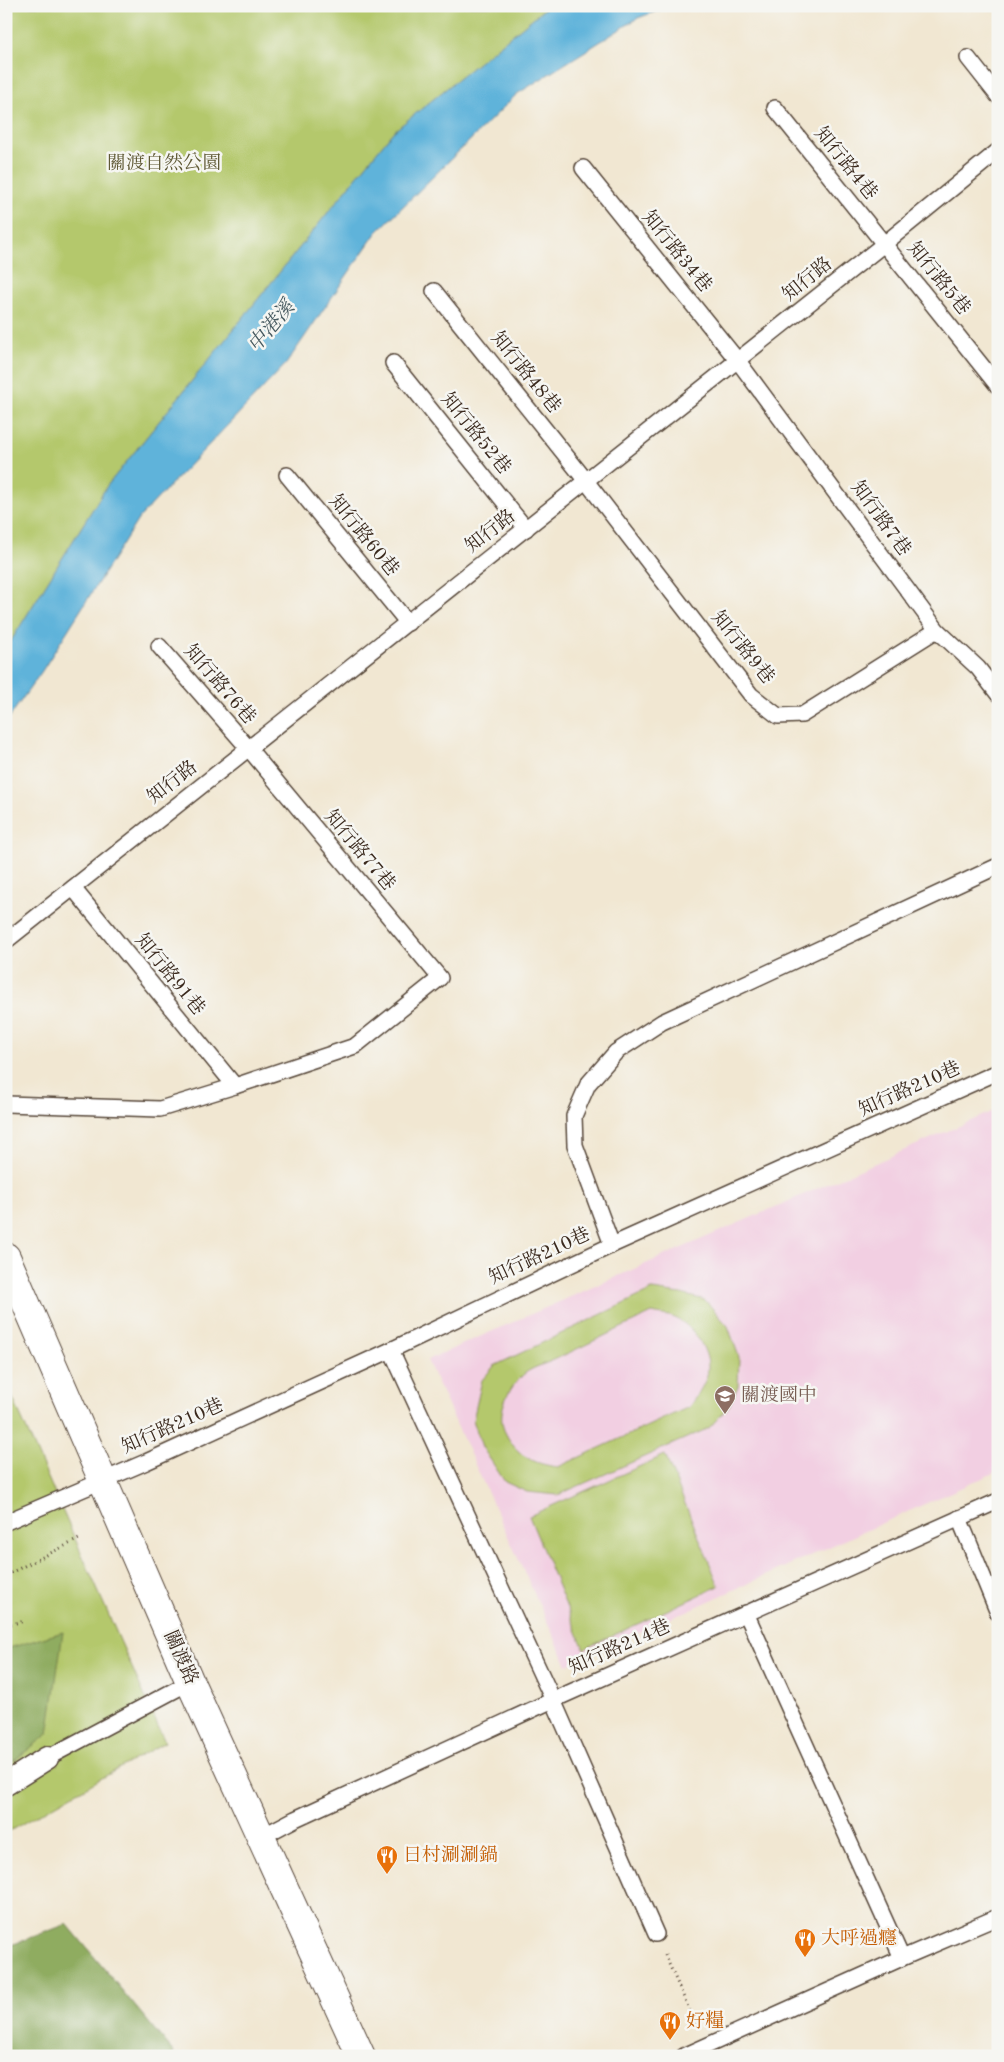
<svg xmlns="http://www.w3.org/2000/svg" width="1004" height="2062" font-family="'Old Standard TT','Noto Serif TC',serif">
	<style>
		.built { fill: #f2cfe2 }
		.green { fill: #b4c86c; stroke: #787945; fill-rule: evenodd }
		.forest { fill: #8fac60; stroke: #656b3f }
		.water { fill: #5eb3da; stroke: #4c6e7c }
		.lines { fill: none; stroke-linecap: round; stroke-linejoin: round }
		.service-casing { stroke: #564639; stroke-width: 18 }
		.pedestrian-casing { stroke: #564639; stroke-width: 25 }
		.minor-casing { stroke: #564639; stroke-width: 30 }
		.path { stroke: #564639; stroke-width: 3; stroke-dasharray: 1 4; stroke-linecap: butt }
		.service { stroke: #fff; stroke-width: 15 }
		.pedestrian { stroke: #fff; stroke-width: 22 }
		.minor { stroke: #fff; stroke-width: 28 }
		.labels { text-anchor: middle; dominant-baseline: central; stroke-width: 5; stroke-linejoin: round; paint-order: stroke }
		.park-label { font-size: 19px; fill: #5f5935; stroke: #f6f6f2 }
		.street-label { font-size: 19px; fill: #3b2a1e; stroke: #f6f6f2 }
		.education-label { font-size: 19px; fill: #785e54; stroke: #f6f6f2; text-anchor: start }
		.food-label { font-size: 19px; fill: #c56008; stroke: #f6f6f2; text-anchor: start }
		.water-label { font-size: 20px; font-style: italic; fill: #475a60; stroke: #f6f6f2 }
	</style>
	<rect width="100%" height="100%" fill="#f6f6f2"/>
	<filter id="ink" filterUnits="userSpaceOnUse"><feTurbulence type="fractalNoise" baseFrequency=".02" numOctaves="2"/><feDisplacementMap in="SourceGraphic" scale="10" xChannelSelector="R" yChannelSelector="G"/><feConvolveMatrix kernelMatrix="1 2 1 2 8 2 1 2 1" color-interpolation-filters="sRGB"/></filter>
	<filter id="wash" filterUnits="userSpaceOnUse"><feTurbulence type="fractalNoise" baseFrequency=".0096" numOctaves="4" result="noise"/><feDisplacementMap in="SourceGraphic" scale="20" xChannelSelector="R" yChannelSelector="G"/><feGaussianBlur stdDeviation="1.12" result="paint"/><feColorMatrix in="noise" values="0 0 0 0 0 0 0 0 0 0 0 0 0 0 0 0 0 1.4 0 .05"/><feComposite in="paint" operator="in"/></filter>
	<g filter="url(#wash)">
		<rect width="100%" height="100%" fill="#f1e7d2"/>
		<polygon class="built" points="998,1109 998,1471 567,1665 427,1360"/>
		<g class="green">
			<polygon points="6,6 548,6 393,132 107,486 6,649"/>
			<path d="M652,1290l29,4 24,6 23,26 11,31 -1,29 -9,20 -20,22 -151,67 -31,-3 -22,-10 -23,-35 -9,-27 9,-40 12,-14zM652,1313c7,2 17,2 23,5 17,7 34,32 33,50 0,14 -12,28 -19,39l-131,60c-24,-3 -41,-11 -52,-33 -11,-19 1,-44 16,-58 7,-8 24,-12 34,-17 32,-15 64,-31 96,-46z"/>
			<polygon points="6,1383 165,1742 6,1833"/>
			<polygon points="665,1455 719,1586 584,1649 529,1516"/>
		</g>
		<g class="forest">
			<polygon points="63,1632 48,1734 6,1767 6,1649"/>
			<polygon points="67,1924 174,2053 172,2056 6,2056 6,1947"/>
		</g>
		<polygon class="water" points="548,6 671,6 638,18 517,94 376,233 286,364 139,518 42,671 6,722 6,649 107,486 393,132"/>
	</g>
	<g filter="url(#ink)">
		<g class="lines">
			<g class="service-casing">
				<g id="service">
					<polyline points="968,58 998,96"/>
					<polyline points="775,108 998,386"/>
					<polyline points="583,168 738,361 937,630 978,668 998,694"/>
					<polyline points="434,291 579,472 751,695 778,716 802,715 937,630"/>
					<polyline points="393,363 526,529"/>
					<polyline points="287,475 408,623"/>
					<polyline points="73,888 235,1086"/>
					<polyline points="6,941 884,244 998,151"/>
					<polyline points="6,1104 160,1109 235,1086 355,1046 440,978 249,749 159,646"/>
					<polyline points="612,1245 575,1145 574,1116 588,1084 616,1052 662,1022 998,866"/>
					<polyline points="391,1350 553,1700 656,1934"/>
					<polyline points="959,1518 998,1613"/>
					<polyline points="6,1522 146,1462 391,1350 612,1245 998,1072"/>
					<polyline points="746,1613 902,1958"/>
					<polyline points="47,1758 190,1682"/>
					<polyline points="261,1837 295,1819 553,1700 998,1501"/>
					<polyline points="684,2056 902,1958 998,1917"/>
				</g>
			</g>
			<g class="pedestrian-casing">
				<polyline id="pedestrian" points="6,1784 47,1758"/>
			</g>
			<g class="minor-casing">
				<polyline id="minor" points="6,1257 190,1682 361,2056"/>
			</g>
			<g class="path">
				<polyline points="6,1575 79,1539"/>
				<polyline points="6,1625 25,1621"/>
				<polyline points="665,1955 696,2025"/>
			</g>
			<use href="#service" class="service"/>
			<use href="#pedestrian" class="pedestrian"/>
			<use href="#minor" class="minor"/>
		</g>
	</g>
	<defs>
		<g id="school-pin" transform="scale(1.125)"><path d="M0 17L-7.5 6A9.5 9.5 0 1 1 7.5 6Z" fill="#8d6e63" stroke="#f6f6f2"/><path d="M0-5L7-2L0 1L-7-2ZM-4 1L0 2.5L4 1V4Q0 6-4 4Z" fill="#fff"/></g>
		<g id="restaurant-pin" transform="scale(1.125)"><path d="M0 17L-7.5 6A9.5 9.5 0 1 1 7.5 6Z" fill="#e8710a" stroke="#f6f6f2"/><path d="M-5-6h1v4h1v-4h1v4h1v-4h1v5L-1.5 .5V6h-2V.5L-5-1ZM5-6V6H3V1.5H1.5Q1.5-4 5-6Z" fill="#fff"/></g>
	</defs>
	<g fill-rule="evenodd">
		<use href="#school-pin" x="725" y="1396"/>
		<use href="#restaurant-pin" x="387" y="1856"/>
		<use href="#restaurant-pin" x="805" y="1939"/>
		<use href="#restaurant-pin" x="670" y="2022"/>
	</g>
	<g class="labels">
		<g class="park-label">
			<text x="164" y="164">關渡自然公園</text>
		</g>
		<g class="street-label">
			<text transform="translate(845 164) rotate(51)">知行路4巷</text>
			<text transform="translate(676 252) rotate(51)">知行路34巷</text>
			<text transform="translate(938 279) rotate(51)">知行路5巷</text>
			<text transform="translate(808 280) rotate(-39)">知行路</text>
			<text transform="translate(525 373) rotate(51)">知行路48巷</text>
			<text transform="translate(475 434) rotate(51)">知行路52巷</text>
			<text transform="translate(880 519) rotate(54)">知行路7巷</text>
			<text transform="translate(491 532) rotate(-38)">知行路</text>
			<text transform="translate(363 536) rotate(51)">知行路60巷</text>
			<text transform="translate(742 648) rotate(51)">知行路9巷</text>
			<text transform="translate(219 685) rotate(49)">知行路76巷</text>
			<text transform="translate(173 783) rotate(-38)">知行路</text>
			<text transform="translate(359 851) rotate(50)">知行路77巷</text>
			<text transform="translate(169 975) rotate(51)">知行路91巷</text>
			<text transform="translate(910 1090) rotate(-24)">知行路210巷</text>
			<text transform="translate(540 1257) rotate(-25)">知行路210巷</text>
			<text transform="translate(173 1427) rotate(-24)">知行路210巷</text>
			<text transform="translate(620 1648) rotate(-24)">知行路214巷</text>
			<text transform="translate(180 1658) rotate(66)">關渡路</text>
		</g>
		<g class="education-label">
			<text x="741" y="1396">關渡國中</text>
		</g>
		<g class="food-label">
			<text x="403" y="1856">日村涮涮鍋</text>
			<text x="821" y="1939">大呼過癮</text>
			<text x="686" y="2022">好糧</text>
		</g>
		<g class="water-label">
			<text transform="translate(272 327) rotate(-50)">中港溪</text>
		</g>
	</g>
	<rect width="1004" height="2062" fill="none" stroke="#f6f6f2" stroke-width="25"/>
</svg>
